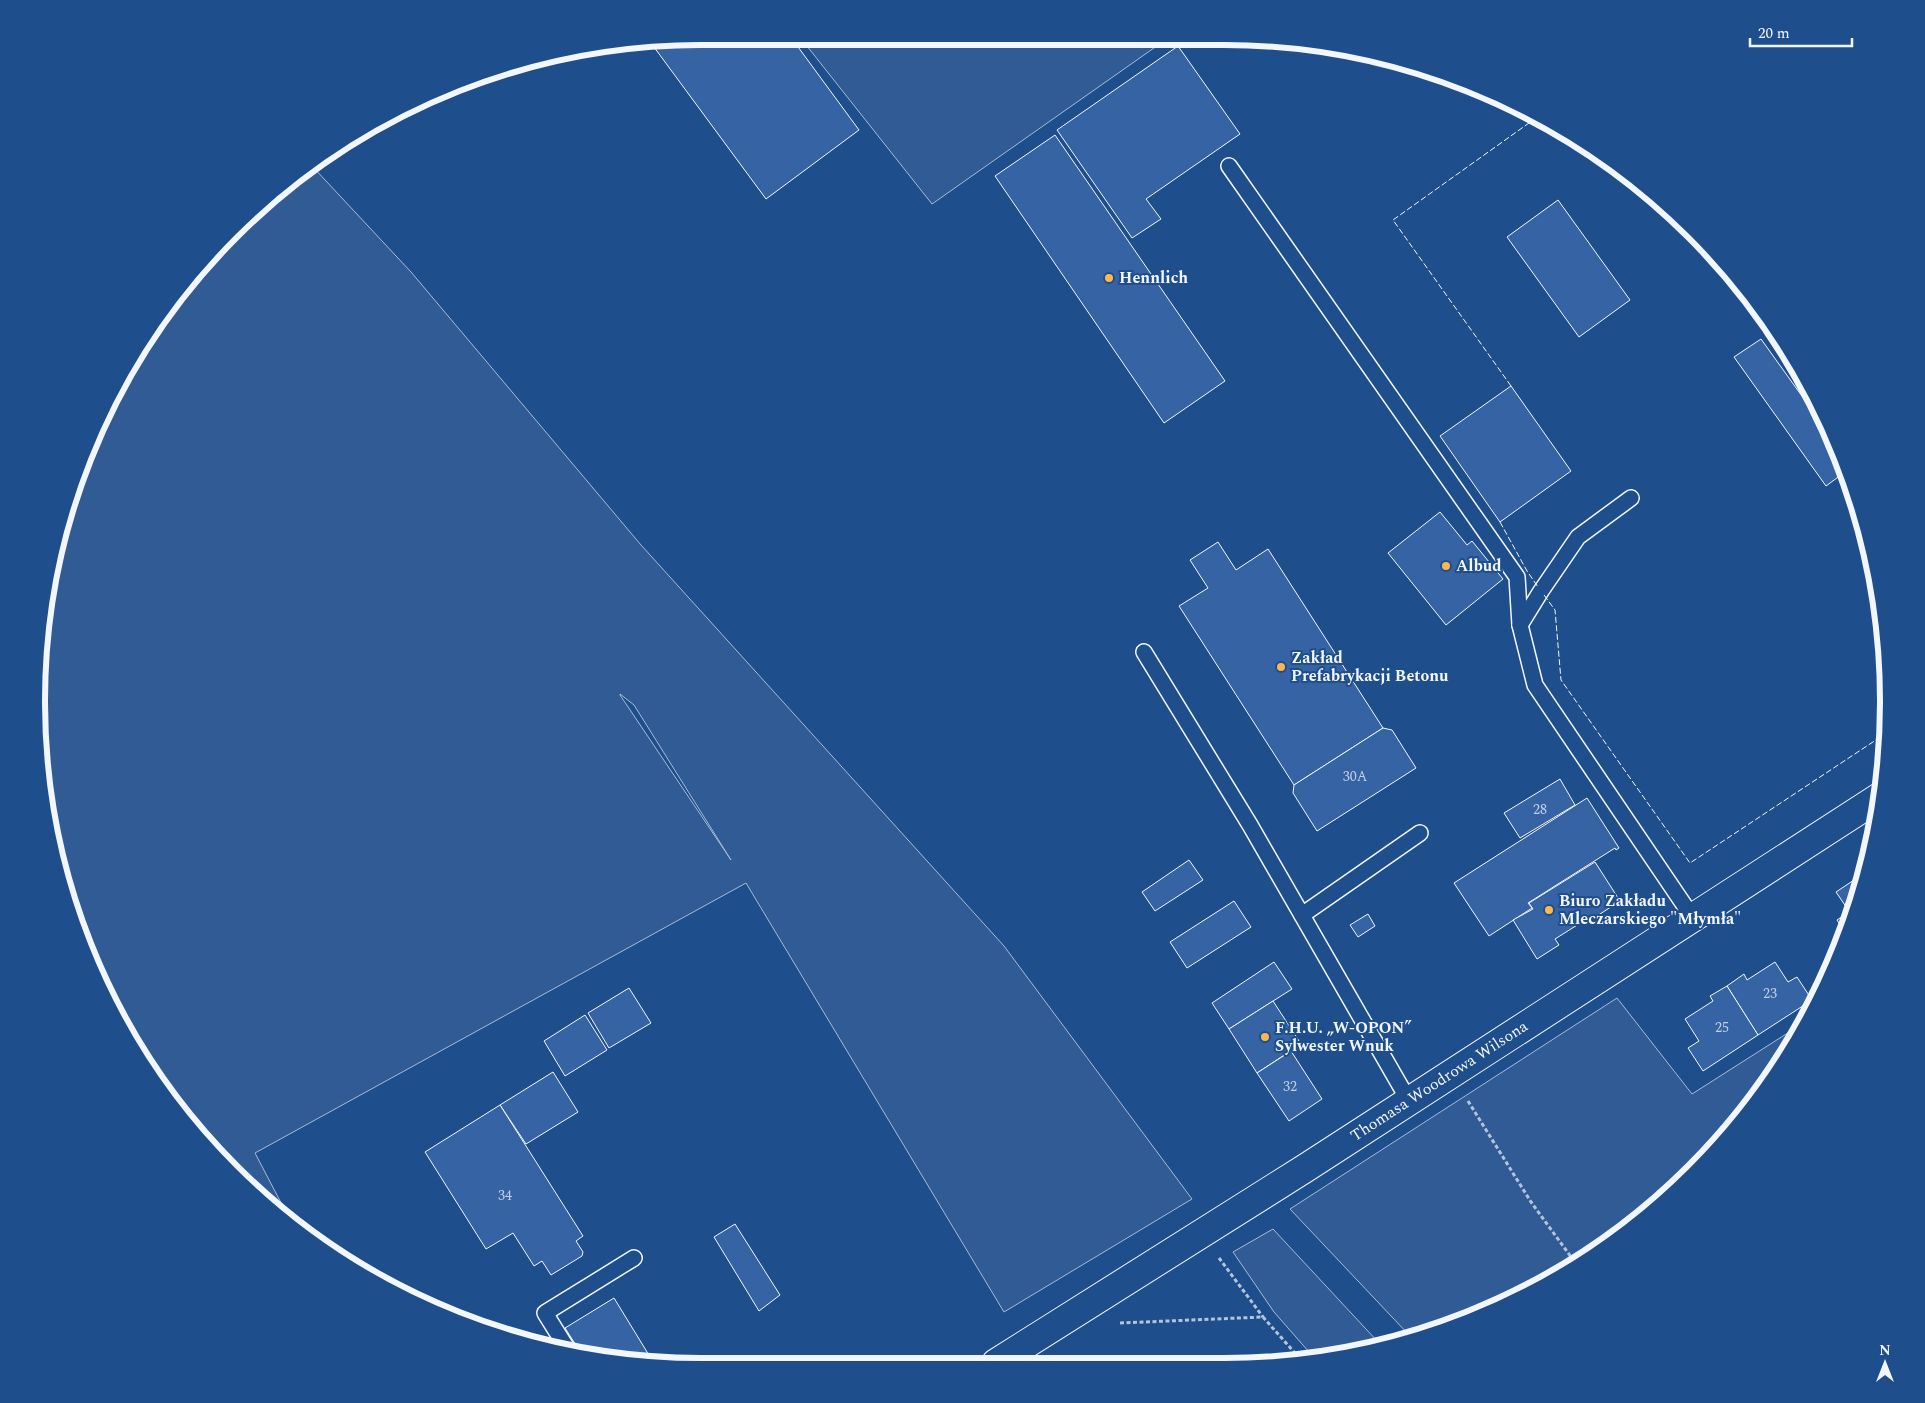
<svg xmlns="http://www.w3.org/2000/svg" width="1925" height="1403" font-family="Spectral,serif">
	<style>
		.green { fill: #305b95; stroke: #a8bbd7; fill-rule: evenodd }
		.building { fill: #3563a3; stroke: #f2f6ff }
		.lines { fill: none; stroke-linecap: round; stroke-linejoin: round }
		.service-casing { stroke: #f2f6ff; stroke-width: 18 }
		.tertiary-casing { stroke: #f2f6ff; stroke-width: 30 }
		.path { stroke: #b3c4dc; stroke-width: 3; stroke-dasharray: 4 2.5; stroke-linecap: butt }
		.service { stroke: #1f4e8c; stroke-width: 15 }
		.tertiary { stroke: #1f4e8c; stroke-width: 28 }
		.fence { stroke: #f2f6ff; stroke-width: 1; stroke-dasharray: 6 2.5; stroke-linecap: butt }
		.poi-dot { fill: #ffb74d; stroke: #1f4e8c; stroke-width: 2 }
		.labels { text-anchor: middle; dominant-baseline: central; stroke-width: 4; stroke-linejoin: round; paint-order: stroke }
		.number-label { font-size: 14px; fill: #c3d1e8 }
		.poi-label { font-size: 16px; font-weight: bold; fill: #f2f6ff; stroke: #1f4e8c; text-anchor: start }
		.street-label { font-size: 16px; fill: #f2f6ff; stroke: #1f4e8c }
		.rim { fill: none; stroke: #f2f6ff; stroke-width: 6 }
	</style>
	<rect width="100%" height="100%" fill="#1f4e8c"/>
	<g class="green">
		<polygon points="799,36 1171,36 932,204"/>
		<path d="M312,166l99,106 230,273 363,401 188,253 -188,113 -258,-429 -491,270 35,67 -27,-18 -89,-95 -87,-151 -45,-168v-174l17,-85 46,-121 96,-145zM620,694l14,11 97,155 -111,-165z"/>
		<polygon points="1617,998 1692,1094 1805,1022 1800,1034 1724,1140 1629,1229 1478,1316 1409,1335 1290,1209"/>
		<polygon points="1273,1229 1379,1343 1316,1360 1274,1312 1233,1252"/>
	</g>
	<g class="building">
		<polygon points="702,36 790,36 859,130 766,199 651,43"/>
		<polygon points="1178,46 1240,134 1146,199 1161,219 1132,238 1057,130"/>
		<polygon points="1055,135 1225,381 1164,423 995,176"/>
		<polygon points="1558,200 1630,300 1579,337 1507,237"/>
		<polygon points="1761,339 1832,438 1845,472 1826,486 1734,357"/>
		<polygon points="1511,386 1571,471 1500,522 1440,436"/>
		<polygon points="1440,512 1467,545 1472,541 1503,579 1446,625 1388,553"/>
		<polygon points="1218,542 1236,570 1268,549 1383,728 1294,785 1179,606 1208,588 1190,560"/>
		<polygon points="1383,728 1392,730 1416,768 1317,831 1293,793 1294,785"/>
		<polygon points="1560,779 1575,805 1520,838 1504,813"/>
		<polygon points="1587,798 1619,848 1616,850 1615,848 1528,903 1532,908 1489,936 1454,883"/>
		<polygon points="1189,860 1203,880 1155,911 1142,892"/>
		<polygon points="1595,862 1620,901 1594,918 1596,920 1593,922 1590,917 1555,939 1559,945 1537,959 1513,920 1533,909 1529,903"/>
		<polygon points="1863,874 1854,915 1853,917 1836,892"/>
		<polygon points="1234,901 1251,927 1187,968 1170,942"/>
		<polygon points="1849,912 1853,917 1845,933 1837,920"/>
		<polygon points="1368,914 1375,926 1358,937 1350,925"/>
		<polygon points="1274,962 1292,989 1229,1029 1212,1003"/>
		<polygon points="1775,962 1788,982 1797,977 1812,1000 1758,1035 1727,986 1744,974 1747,980"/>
		<polygon points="1727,986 1758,1035 1703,1071 1688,1048 1699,1041 1685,1019 1713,1001 1710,996"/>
		<polygon points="629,988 651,1023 609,1048 588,1013"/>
		<polygon points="1273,1001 1301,1044 1257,1073 1229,1029"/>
		<polygon points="585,1015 607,1050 565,1076 544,1041"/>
		<polygon points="1291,1051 1322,1099 1289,1121 1257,1073"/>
		<polygon points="553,1072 578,1112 526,1144 500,1105"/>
		<polygon points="500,1105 583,1236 576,1241 583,1252 582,1256 551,1275 542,1261 534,1266 513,1233 486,1249 425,1152"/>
		<polygon points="735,1224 780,1295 759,1311 714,1237"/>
		<polygon points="614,1298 655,1365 581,1353 565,1328"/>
	</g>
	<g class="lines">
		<g class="service-casing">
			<g id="service">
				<polyline points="1229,166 1517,577 1520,625 1535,685 1693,918"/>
				<polyline points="1520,625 1541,591 1578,537 1631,498"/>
				<polyline points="1144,652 1250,825 1409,1101"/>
				<polyline points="1302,915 1420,833"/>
				<polyline points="568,1350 545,1313 634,1258"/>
			</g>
		</g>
		<g class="tertiary-casing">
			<polyline id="tertiary" points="996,1363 1304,1169 1881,796"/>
		</g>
		<g class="path">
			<polyline points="1468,1101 1531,1202 1574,1261"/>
			<polyline points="1219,1258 1263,1317"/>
			<polyline points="1120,1323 1263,1317 1302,1361"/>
		</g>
		<use href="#service" class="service"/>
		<use href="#tertiary" class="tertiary"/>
		<g class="fence">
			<polyline points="1712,255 1823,416"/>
			<polyline points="1511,386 1393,220 1536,118"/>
			<polyline points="1500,522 1527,571 1538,587"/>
			<polyline points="1544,595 1555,610 1561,680 1690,863 1885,734"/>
		</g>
	</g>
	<g class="poi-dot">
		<circle cx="1109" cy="278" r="5"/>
		<circle cx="1446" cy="566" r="5"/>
		<circle cx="1281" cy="667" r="5"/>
		<circle cx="1549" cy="910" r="5"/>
		<circle cx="1265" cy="1037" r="5"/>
	</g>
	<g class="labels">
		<g class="number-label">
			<text x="1355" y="776">30A</text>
			<text x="1540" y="809">28</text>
			<text x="1770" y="993">23</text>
			<text x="1722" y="1027">25</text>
			<text x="1290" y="1086">32</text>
			<text x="505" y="1195">34</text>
		</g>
		<g class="poi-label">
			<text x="1119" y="278">Hennlich</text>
			<text x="1456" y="566">Albud</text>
			<text x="1291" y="658">Zakład<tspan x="1291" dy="18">Prefabrykacji Betonu</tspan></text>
			<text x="1559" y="901">Biuro Zakładu<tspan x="1559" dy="18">Mleczarskiego "Młymła"</tspan></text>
			<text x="1275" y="1028">F.H.U. „W-OPON”<tspan x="1275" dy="18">Sylwester Wnuk</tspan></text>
		</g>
		<g class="street-label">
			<text transform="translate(1439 1081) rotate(-33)">Thomasa Woodrowa Wilsona</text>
		</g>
	</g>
	<path d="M0 0H1925V1403H0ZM701 45H1224A656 656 0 0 1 1880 701V702A656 656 0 0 1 1224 1358H701A656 656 0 0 1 45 702V701A656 656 0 0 1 701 45Z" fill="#1f4e8c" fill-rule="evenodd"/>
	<path class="rim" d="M701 45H1224A656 656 0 0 1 1880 701V702A656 656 0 0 1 1224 1358H701A656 656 0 0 1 45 702V701A656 656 0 0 1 701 45Z"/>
	<g transform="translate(1885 1363)" stroke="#1f4e8c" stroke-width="4" paint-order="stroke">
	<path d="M0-4L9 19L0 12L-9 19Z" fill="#f2f6ff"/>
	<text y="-8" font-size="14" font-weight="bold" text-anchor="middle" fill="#f2f6ff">N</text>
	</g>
	<path d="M1750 38v8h102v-8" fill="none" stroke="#f2f6ff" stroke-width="2.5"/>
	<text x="1758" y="38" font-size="15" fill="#f2f6ff" stroke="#1f4e8c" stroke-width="4" paint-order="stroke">20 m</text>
</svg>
